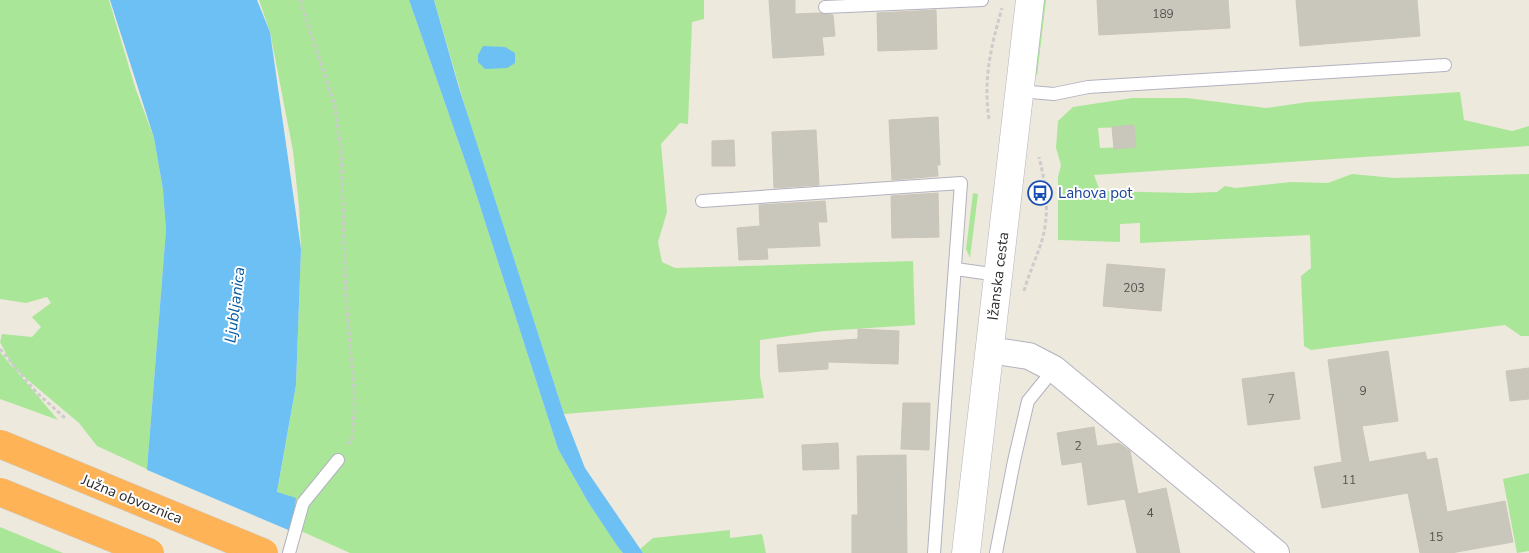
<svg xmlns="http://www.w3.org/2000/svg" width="1529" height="553" font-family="'Nunito Sans',sans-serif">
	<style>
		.green { fill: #aae698; fill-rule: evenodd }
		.water { fill: #6dc0f4 }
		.pier { fill: #eee9dd }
		.building { fill: #c9c7bc; stroke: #cac5b7 }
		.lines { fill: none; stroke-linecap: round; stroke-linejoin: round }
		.service-casing { stroke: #b2b2c0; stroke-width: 14 }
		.minor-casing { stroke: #b2b2c0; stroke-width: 28 }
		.secondary-casing { stroke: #b2b2c0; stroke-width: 29 }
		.path { stroke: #ccc; stroke-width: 3; stroke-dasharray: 4 2.5; stroke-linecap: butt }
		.service { stroke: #fff; stroke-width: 12 }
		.minor { stroke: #fff; stroke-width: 26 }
		.secondary { stroke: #fff; stroke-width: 28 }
		.motorway-bridge-casing { stroke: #ccc; stroke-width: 29; stroke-linecap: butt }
		.motorway-bridge { stroke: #ffb357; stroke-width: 28 }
		.labels { text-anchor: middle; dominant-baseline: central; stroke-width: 4; stroke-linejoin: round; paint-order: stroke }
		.number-label { font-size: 12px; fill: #535350 }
		.transit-label { font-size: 15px; fill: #164399; stroke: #fff; text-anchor: start }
		.street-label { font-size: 15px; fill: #2c2c2c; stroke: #fff }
		.water-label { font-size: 16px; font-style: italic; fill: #085ca4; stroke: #fff }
	</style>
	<rect width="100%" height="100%" fill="#eee9dd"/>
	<g class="green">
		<polygon points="0,0 109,0 135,87 154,138 163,190 166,230 147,469 97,446 79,423 15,369 58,420 0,399 0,352 14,369 0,342 2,334 32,337 41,327 32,317 51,303 47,297 26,303 0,299"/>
		<polygon points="259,0 409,0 470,175 558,449 588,502 623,553 350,553 292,527 277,493 296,385 301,249 299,207 293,151 270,32"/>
		<polygon points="434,0 704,0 704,19 692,22 688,124 680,123 661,144 667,212 658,242 662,262 675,268 913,261 915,325 824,331 760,340 760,376 764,398 564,414 470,124"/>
		<polygon points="1041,0 1046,0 1037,76 1035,71"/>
		<path d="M1460,92l4,28 48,11 17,-5v20l-435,29 6,16 88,2 29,-1 8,-6 11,2 55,-6 37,1 24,-9 42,4 135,-4v162h-8l-16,-11 -194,25 -7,-4 -3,-70 10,-8 -1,-33 -170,8v-20l-20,1v18l-62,-2v-63l3,-12 -5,-17 2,-27 15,-14 59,-9h55l79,10 42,-6zM1124,127l1,20 -25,1 -2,-20z"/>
		<polygon points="973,193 978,194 970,258 966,249"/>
		<polygon points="1529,473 1529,551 1517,553 1503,479"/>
		<polygon points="0,527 63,553 0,553"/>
		<polygon points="730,530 730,538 762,534 766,553 643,553 640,549 653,538"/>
	</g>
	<g class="water">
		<polygon points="110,0 257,0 270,32 301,249 296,385 277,492 296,498 292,527 283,553 122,553 147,469 166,230 163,190 154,138"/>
		<polygon points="409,0 434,0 459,88 564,414 585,468 643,553 623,553 618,547 588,502 558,449 470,175"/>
		<polygon points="483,46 505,47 515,53 515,63 507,68 485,69 478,62 478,55"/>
	</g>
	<polygon class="pier" points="145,469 293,532 285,553 119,553"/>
	<g class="building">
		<polygon points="769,0 795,0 795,14 819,13 833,15 835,36 822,37 824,55 773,58"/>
		<polygon points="1097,0 1228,0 1230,28 1099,35"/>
		<polygon points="1296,0 1417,0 1420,36 1300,46"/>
		<polygon points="936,10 937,49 878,51 877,13"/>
		<polygon points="938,117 940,165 937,165 938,176 892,180 889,120"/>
		<polygon points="1134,125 1136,147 1114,149 1112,127"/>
		<polygon points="816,130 819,185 774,188 772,132"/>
		<polygon points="734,140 735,166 712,166 712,141"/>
		<polygon points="938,193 939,237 892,238 891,196"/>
		<polygon points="825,201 827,222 818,222 820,246 767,248 768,259 739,260 737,228 760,226 759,205"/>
		<polygon points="1107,264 1165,269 1161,311 1103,306"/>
		<polygon points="858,329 899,331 898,364 828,362 828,369 779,372 777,345 858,339"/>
		<polygon points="1388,351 1398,421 1362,426 1369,462 1425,452 1427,460 1437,458 1447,512 1505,501 1513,542 1451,553 1420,553 1408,493 1322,508 1314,467 1342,462 1328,360"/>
		<polygon points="1529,368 1529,399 1510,401 1506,371"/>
		<polygon points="1294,372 1300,419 1248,425 1242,379"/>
		<polygon points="903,403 930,403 929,450 901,449"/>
		<polygon points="1094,427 1097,446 1119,443 1130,451 1138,494 1166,488 1180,553 1137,553 1125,499 1088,505 1082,462 1062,465 1057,433"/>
		<polygon points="838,443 839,469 803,470 802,445"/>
		<polygon points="906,455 907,553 852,553 852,515 858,515 857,456"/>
	</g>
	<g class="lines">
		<g class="service-casing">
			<g id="service">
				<polyline points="825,7 982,0"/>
				<polyline points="1019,91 1054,94 1088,87 1445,65"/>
				<polyline points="702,201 961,183 934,553"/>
				<polyline points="956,269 998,275"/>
				<polyline points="289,553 303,503 338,460"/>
				<polyline points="996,553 1014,461 1028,401 1054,369"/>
			</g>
		</g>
		<g class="minor-casing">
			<polyline id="minor" points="989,350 1029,356 1054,369 1276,553"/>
		</g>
		<g class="secondary-casing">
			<polyline id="secondary" points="966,553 1030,0"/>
		</g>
		<g class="path">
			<polyline points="300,0 335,106 341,149 346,298 355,401 352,438 348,445"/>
			<path d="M989,119c-6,-39 2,-73 13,-111"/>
			<path d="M1024,291c5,-18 13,-34 18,-51 8,-28 4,-55 -3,-83"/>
			<polyline points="0,349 37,393 65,418"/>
		</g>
		<use href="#service" class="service"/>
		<use href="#minor" class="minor"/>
		<use href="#secondary" class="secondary"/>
		<g class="motorway-bridge-casing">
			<g id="motorway-bridge">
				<polyline points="0,444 264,553"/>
				<polyline points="0,492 150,553"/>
			</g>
		</g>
		<use href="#motorway-bridge" class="motorway-bridge"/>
	</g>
	<defs>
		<g id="bus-ring" transform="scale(1.25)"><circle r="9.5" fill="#fff" stroke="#1a4fb4" stroke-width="1.5"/><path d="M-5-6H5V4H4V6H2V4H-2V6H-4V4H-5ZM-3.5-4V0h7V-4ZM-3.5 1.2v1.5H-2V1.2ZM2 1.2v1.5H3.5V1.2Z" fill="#1a4fb4"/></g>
	</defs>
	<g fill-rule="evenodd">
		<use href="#bus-ring" x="1040" y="193"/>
	</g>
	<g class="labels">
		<g class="number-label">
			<text x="1163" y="14">189</text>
			<text x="1134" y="288">203</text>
			<text x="1363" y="391">9</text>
			<text x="1271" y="399">7</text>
			<text x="1078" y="446">2</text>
			<text x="1349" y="480">11</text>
			<text x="1150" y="513">4</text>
			<text x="1436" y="537">15</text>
		</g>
		<g class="transit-label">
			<text x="1058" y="193">Lahova pot</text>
		</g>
		<g class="street-label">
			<text transform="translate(998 276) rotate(-83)">Ižanska cesta</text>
			<text transform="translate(132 499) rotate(22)">Južna obvoznica</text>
		</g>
		<g class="water-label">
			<text transform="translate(235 305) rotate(-83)">Ljubljanica</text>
		</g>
	</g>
</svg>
